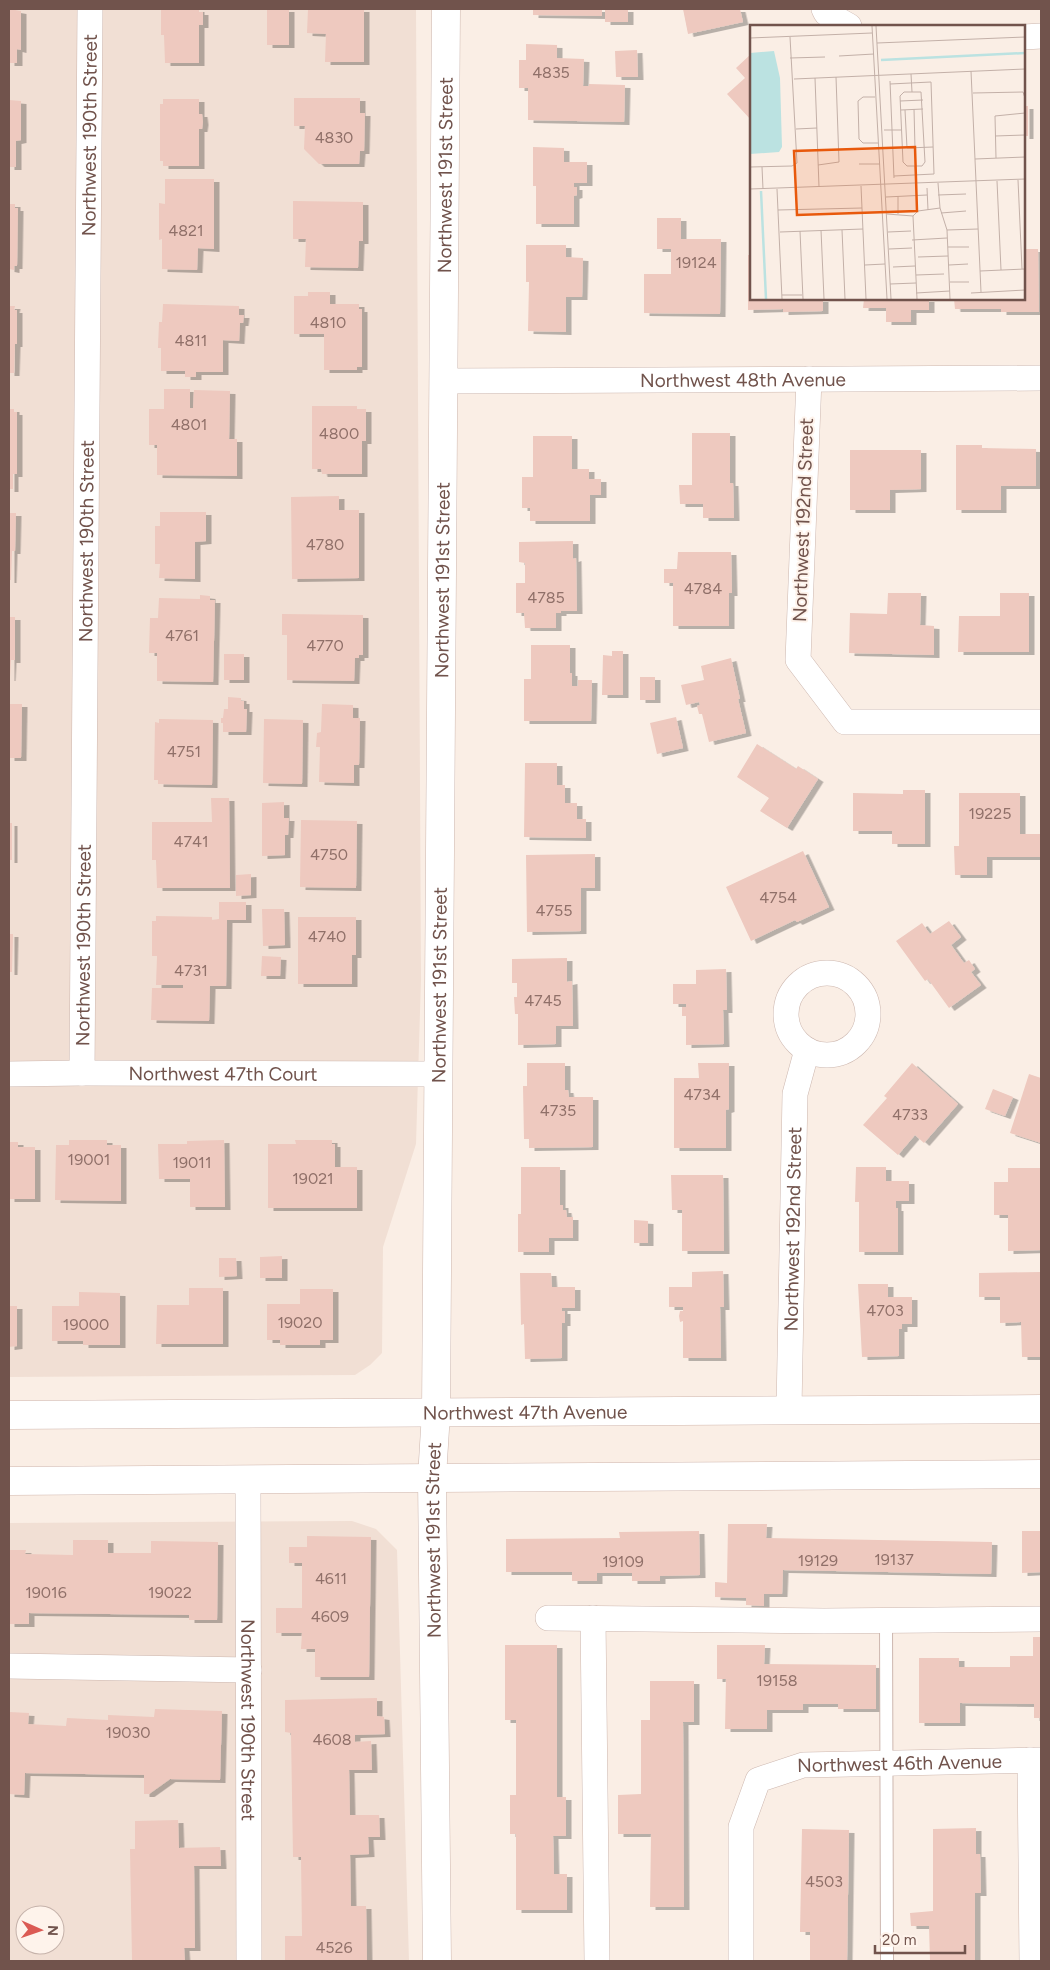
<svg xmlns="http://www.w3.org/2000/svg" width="1050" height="1970" font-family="Figtree,sans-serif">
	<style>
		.residential { fill: #f1dfd4; fill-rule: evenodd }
		.building { fill: #eec9bf; filter: url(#shadow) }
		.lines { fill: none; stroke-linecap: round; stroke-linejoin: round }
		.service-casing { stroke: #cdb7af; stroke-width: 14 }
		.minor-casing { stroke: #cdb7af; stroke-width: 26 }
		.tertiary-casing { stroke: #cdb7af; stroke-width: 29 }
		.secondary-casing { stroke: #d0b6ad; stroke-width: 29 }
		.service { stroke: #fff; stroke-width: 12 }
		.minor { stroke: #fff; stroke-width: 25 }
		.tertiary { stroke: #fff; stroke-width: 28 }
		.secondary { stroke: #fff; stroke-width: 28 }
		.labels { text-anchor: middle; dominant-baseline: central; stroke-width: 4; stroke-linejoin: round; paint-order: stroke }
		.number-label { font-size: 16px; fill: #907069 }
		.street-label { font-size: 19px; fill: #71534c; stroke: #fef3eb }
		.inset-river { fill: none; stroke: #bbe2e1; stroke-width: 2.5 }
		.inset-road { fill: none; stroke: #c3b0a8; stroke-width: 1 }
		.view { fill: #e8590c; fill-opacity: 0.15; stroke: #e8590c; stroke-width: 2.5 }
		.inset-edge { fill: none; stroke: #71534c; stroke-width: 2.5 }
	</style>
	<defs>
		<filter id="shadow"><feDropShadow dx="5.5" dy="3" stdDeviation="0" flood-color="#0004"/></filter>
	</defs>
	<rect width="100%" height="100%" fill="#faeee5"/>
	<g class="residential">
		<polygon points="9,9 416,9 421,979 416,1144 383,1247 382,1353 370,1365 355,1375 9,1377"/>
		<path d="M352,1521l24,8 21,21 12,411h-400v-438zM25,1915h30v30h-30z"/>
	</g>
	<g class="building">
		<polygon points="9,9 21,11 21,50 17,49 17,63 9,63"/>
		<polygon points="161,9 199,9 199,12 203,12 203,25 199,25 199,63 165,63 164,35 161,35"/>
		<rect x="267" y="9" width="22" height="36"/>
		<polygon points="308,9 364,9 364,62 325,62 326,34 307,33"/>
		<polygon points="533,9 602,9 602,16 533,15"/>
		<rect x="605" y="9" width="23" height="13"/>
		<polygon points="683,9 740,9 743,22 688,34"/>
		<polygon points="526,44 557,45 557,58 584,59 583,86 589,86 589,84 625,85 624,122 528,120 528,88 519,88 519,60 526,60"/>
		<polygon points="637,50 638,77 616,77 615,51"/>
		<polygon points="751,54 751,120 727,94 745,78 736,68"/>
		<polygon points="294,98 360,98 360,113 365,113 364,151 360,151 359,164 319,164 304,149 305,126 294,126"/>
		<polygon points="163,99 199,99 199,114 202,114 203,122 202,129 199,129 199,166 163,166 163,161 160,161 160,104 163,104"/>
		<polygon points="9,100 21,101 21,140 16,141 16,167 9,167"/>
		<rect x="1024" y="106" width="4" height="30"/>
		<polygon points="533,147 564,148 564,162 587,162 587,183 574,183 574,187 577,187 577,195 574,196 574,224 536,224 536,186 533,186"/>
		<polygon points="165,179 214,179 214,249 198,248 197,270 162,269 162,239 159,240 159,203 165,204"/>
		<polygon points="293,201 363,202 363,241 359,241 358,268 305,267 306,239 293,239"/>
		<polygon points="9,204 15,204 15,208 18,208 17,266 14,266 14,270 9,269"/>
		<polygon points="657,218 681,218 681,239 721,239 720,314 644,313 644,274 671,274 671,249 657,249"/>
		<polygon points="526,245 566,245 566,257 583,258 582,297 566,297 566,332 528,331 529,282 526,282"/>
		<polygon points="1024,249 1038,249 1039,312 1001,312 1001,309 955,309 954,299 1024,299"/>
		<polygon points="748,255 751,255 751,299 823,299 823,311 783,312 783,309 748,310"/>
		<polygon points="308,292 330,292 330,304 359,304 359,309 362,309 362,367 357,367 357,370 324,370 324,334 294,334 294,296 308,296"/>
		<polygon points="864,299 929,299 929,310 911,310 911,322 886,322 886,308 863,308"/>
		<polygon points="163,304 239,306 239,315 244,315 243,323 240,323 239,341 223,340 223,372 196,372 196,377 185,377 185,371 161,371 161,348 158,348 159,322 162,322"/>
		<polygon points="9,306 15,306 14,310 17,310 17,344 15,344 14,373 9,373"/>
		<polygon points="164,389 190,389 190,408 193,408 194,390 230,391 229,439 237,439 237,476 157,475 157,445 149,445 149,409 164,409"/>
		<polygon points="312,406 357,406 357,409 366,409 366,441 362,441 362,474 322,474 321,469 312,469"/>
		<polygon points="9,409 14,409 14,412 17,412 17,474 13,474 13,489 9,489"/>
		<polygon points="692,433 730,433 730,483 733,483 734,518 703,518 703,504 680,504 679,485 692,485"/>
		<polygon points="533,436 572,436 572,469 589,469 589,479 601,479 601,495 590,495 590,521 530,521 530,508 522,508 522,477 533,477"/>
		<polygon points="956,445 982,445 982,448 1036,449 1036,486 1001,486 1001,510 956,510"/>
		<polygon points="850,450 921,450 921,489 890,490 890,510 850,510"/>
		<polygon points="339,496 339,510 359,510 359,578 292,579 291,497"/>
		<polygon points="160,512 206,512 206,541 195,542 195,579 159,578 160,564 155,564 155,526 160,526"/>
		<polygon points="9,513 16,513 15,551 12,551 11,580 9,580"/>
		<polygon points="573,541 573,559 576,558 577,611 561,611 561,613 556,613 556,628 525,628 524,613 516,613 516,583 525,583 525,563 519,562 519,542"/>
		<polygon points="678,552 731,552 732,593 729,593 729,626 673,626 673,583 664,583 664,569 677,569"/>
		<polygon points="888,593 921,593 920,625 934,626 934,655 849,653 850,613 887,614"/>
		<polygon points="1000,593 1029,593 1029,652 958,652 959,616 1000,616"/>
		<polygon points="200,595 210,596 210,600 215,600 213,682 157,681 157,653 149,653 150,618 158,618 159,598 200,599"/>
		<polygon points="282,614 363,615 363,655 359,655 359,658 355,658 354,681 287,680 287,635 282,635"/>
		<polygon points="9,617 15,617 15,660 11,660 10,678 9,678"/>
		<polygon points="531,645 570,645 570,673 572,673 572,686 578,686 578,680 592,680 591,721 524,721 524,679 531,679"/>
		<polygon points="612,651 623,651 623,695 602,695 603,655 612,656"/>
		<rect x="224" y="654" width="20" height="26"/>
		<polygon points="731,658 740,699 738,699 746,733 709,742 702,714 699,714 697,706 700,705 699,702 686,705 681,685 704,680 701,666"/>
		<rect x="640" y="677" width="15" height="23"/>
		<polygon points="228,697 241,698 241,701 244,701 244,709 247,709 246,732 223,732 223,723 221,723 221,718 223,718 224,709 228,709"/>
		<polygon points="9,704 22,704 21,758 9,758"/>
		<polygon points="322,704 353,705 353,718 360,718 359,765 354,765 354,783 319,782 320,747 316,747 317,733 321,732"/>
		<polygon points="676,717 683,748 657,754 650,723"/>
		<polygon points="159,719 213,720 212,785 158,784 158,780 154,780 155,722 159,723"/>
		<polygon points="264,719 303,720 302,784 263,783"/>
		<polygon points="757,744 796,769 798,766 818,779 787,828 760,811 769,798 737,777"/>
		<polygon points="525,763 557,763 557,785 565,785 565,803 577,803 577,819 586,819 586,838 524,837"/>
		<polygon points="903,790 925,790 925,844 892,844 892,831 853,831 853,793 903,794"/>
		<polygon points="959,793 1020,793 1020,834 1041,834 1041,857 987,857 987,875 955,875 954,846 959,846"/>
		<polygon points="211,798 229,798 230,888 157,888 156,860 152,860 152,822 212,822"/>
		<polygon points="284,802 284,818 289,818 288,835 285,835 285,855 262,856 262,803"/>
		<polygon points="301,820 357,821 356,888 300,887"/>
		<rect x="9" y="823" width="3" height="37"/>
		<polygon points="803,851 829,907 797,922 795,920 751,941 726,887"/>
		<polygon points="595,854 595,888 581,888 581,931 527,932 526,855"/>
		<polygon points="251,874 251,895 236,896 236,875"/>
		<polygon points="219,902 246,902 246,920 227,920 226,986 210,986 209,1021 151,1020 152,988 183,988 183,985 156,985 157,956 152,956 152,921 156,921 156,916 212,917 212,920 219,919"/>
		<polygon points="262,909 284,909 285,945 263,946"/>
		<polygon points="298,917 356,917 356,955 352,955 352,984 298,984"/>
		<polygon points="949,921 961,937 951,945 964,963 969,960 975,969 971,972 981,985 949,1008 928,979 925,981 896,941 922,923 930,934"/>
		<polygon points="9,934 13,934 12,972 9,972"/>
		<polygon points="262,956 281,957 280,976 261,976"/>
		<polygon points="567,958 567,982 572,981 573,1026 556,1026 556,1044 518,1045 518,1014 515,1014 514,997 517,997 517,983 512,983 512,959"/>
		<polygon points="726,969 727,1010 723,1010 724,1044 686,1045 686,1016 682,1016 682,1007 686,1007 686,1004 673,1004 673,984 696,984 696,970"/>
		<polygon points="527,1063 565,1063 565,1090 568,1090 569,1097 593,1097 593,1147 529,1148 529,1139 524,1139 523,1086 527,1086"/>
		<polygon points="698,1063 729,1063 729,1109 726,1110 726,1148 674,1148 674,1078 699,1078"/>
		<polygon points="912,1063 958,1104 924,1143 915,1135 898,1155 863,1125 887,1098 884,1096"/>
		<polygon points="1029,1074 1041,1078 1041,1143 1010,1133"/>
		<polygon points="993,1089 1013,1097 1005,1116 985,1109"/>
		<polygon points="69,1140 107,1140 107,1145 121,1145 121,1201 55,1200 56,1145 69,1145"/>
		<polygon points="224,1140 225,1207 190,1207 190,1179 159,1179 158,1144 187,1144 187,1141"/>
		<polygon points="295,1140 332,1140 332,1144 335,1144 335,1167 357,1167 357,1208 268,1208 268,1144 296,1144"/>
		<polygon points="9,1142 18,1142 18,1147 35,1147 35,1199 9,1199"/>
		<polygon points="521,1167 560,1167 560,1205 563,1205 563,1210 566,1210 567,1217 573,1217 573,1238 549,1238 549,1252 518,1252 518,1214 521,1214"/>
		<polygon points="856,1167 886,1167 886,1181 909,1181 909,1201 896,1201 896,1208 898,1208 898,1252 859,1252 859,1202 855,1202"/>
		<polygon points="1008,1168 1041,1168 1041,1250 1008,1251 1008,1215 994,1215 994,1182 1008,1182"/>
		<polygon points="671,1175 723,1175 724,1251 682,1251 682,1210 672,1210"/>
		<polygon points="634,1220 648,1221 648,1243 634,1243"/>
		<polygon points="282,1256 282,1278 260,1278 260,1257"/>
		<polygon points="219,1258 236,1258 237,1276 219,1277"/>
		<polygon points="723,1271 724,1307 720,1307 721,1358 683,1358 683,1321 680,1322 679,1316 680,1311 683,1311 683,1307 669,1307 669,1287 692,1287 692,1272"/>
		<polygon points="1041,1272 1041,1357 1022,1357 1021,1322 1000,1323 1000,1297 979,1297 979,1273"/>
		<polygon points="520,1273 551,1273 552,1287 575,1287 575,1308 562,1308 562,1311 565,1311 565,1323 562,1323 562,1358 525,1359 524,1324 521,1325"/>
		<polygon points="858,1284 888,1284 888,1297 912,1297 912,1324 902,1324 902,1329 899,1329 899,1356 862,1357"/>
		<polygon points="189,1288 223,1288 223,1344 156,1344 157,1305 189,1305"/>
		<polygon points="300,1289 333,1289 333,1340 320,1340 320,1345 280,1345 280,1340 267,1340 267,1304 300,1304"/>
		<polygon points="79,1292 120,1293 120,1345 83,1345 83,1341 52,1341 52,1306 79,1306"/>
		<polygon points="9,1306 17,1306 17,1346 9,1347"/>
		<polygon points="728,1524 767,1524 766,1538 992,1542 991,1574 783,1570 782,1594 764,1594 764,1606 746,1605 746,1598 715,1597 715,1582 727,1583"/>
		<polygon points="699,1531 700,1575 660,1576 660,1581 632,1581 632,1573 597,1573 597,1581 572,1581 572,1572 506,1572 506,1539 620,1538 619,1532"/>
		<polygon points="1022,1531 1041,1531 1041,1572 1022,1573"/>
		<polygon points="307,1536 371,1537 369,1677 315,1677 315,1649 301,1649 302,1633 276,1633 276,1608 302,1608 302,1563 289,1563 289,1547 307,1547"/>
		<polygon points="73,1540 108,1540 108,1553 151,1553 151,1541 218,1542 217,1620 189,1620 189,1615 29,1613 29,1624 9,1624 9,1550 26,1550 25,1554 73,1555"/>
		<polygon points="1033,1637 1041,1637 1041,1718 1034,1718 1034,1704 960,1703 960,1723 919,1723 919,1658 959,1658 959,1667 1010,1667 1010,1656 1033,1656"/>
		<polygon points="505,1645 557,1645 557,1797 566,1797 566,1836 553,1836 554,1874 567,1874 567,1910 516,1910 516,1834 510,1834 510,1795 516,1795 516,1720 505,1720"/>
		<polygon points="717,1645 765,1645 764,1664 876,1665 876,1709 838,1709 838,1704 803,1704 803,1710 767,1710 767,1729 725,1729 726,1679 717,1679"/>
		<polygon points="650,1681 694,1681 694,1722 683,1722 684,1907 650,1907 651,1834 618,1834 618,1795 641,1794 641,1720 650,1720"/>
		<polygon points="377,1698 377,1716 384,1717 385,1734 355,1735 355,1742 371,1741 372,1770 349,1770 350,1815 379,1815 380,1837 368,1837 369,1854 350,1855 351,1906 366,1906 367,1961 285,1961 285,1936 302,1936 301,1857 293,1857 291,1733 285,1732 285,1700"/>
		<polygon points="155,1709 222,1711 220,1780 170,1779 149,1794 144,1794 144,1775 25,1773 24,1795 9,1794 9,1712 29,1713 28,1724 66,1726 67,1718 108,1720 108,1715 154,1717"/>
		<polygon points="178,1820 179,1848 220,1847 221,1866 194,1866 195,1948 184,1948 185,1961 132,1961 130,1849 135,1849 135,1821"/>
		<polygon points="976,1828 976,1854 980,1854 981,1893 975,1893 975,1961 930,1961 929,1926 911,1926 910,1913 933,1911 933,1829"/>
		<polygon points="802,1829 849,1830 847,1961 810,1961 810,1932 800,1932"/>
	</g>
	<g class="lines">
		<g class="service-casing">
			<polyline id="service" points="886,1620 887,1961"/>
		</g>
		<g class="minor-casing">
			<g id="minor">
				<polyline points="824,9 826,13 849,26"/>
				<polyline points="1024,37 1041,36"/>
				<polyline points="809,379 798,660 845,722 1041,722"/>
				<path id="s1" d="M444,381l597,-3"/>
				<circle cx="827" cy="1014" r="41"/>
				<path id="s2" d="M82,1073l8,-1064"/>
				<path id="s3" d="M9,1074l73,-1 355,1"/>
				<path id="s4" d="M789,1409l6,-315 12,-44"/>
				<path id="s5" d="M248,1479l1,482"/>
				<polyline points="548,1618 824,1621 1041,1619"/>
				<polyline points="593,1618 597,1961"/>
				<polyline points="9,1666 249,1670"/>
				<polyline points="1030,1760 1032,1961"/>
				<path id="s6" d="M741,1961v-134l17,-47 45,-15 238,-5"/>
			</g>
		</g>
		<g class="tertiary-casing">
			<g id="tertiary">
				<path id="s7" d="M437,1961l-5,-484 4,-64 10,-1404"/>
			</g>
		</g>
		<g class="secondary-casing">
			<g id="secondary">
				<path id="s8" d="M9,1415l1032,-6"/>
				<polyline points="9,1481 1041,1474"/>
			</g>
		</g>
		<use href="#service" class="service"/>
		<use href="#minor" class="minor"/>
		<use href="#tertiary" class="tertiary"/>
		<use href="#secondary" class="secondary"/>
	</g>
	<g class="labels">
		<g class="number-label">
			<text x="551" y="72">4835</text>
			<text x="334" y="137">4830</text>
			<text x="186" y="230">4821</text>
			<text x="696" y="262">19124</text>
			<text x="328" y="322">4810</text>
			<text x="191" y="340">4811</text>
			<text x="189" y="424">4801</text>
			<text x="339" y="433">4800</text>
			<text x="325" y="544">4780</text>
			<text x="703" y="588">4784</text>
			<text x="546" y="597">4785</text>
			<text x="182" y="635">4761</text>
			<text x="325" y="645">4770</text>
			<text x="184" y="751">4751</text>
			<text x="990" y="813">19225</text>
			<text x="191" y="841">4741</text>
			<text x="329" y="854">4750</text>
			<text x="778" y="897">4754</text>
			<text x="554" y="910">4755</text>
			<text x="327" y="936">4740</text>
			<text x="191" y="970">4731</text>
			<text x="543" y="1000">4745</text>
			<text x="702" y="1094">4734</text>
			<text x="558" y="1110">4735</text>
			<text x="910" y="1114">4733</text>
			<text x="89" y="1159">19001</text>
			<text x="192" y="1162">19011</text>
			<text x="313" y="1178">19021</text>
			<text x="885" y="1310">4703</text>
			<text x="300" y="1322">19020</text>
			<text x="86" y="1324">19000</text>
			<text x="894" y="1559">19137</text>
			<text x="818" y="1560">19129</text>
			<text x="623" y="1561">19109</text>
			<text x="331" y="1578">4611</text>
			<text x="46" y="1592">19016</text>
			<text x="170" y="1592">19022</text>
			<text x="330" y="1616">4609</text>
			<text x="777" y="1680">19158</text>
			<text x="128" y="1732">19030</text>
			<text x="332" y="1739">4608</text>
			<text x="824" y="1881">4503</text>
			<text x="334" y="1947">4526</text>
		</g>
		<g class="street-label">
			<text stroke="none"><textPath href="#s2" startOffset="938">Northwest 190th Street</textPath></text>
			<text stroke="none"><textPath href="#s7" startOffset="1786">Northwest 191st Street</textPath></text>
			<text stroke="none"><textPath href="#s1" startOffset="299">Northwest 48th Avenue</textPath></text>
			<text transform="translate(803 520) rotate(-88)">Northwest 192nd Street</text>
			<text stroke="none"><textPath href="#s2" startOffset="532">Northwest 190th Street</textPath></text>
			<text stroke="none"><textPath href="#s7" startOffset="1381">Northwest 191st Street</textPath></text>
			<text stroke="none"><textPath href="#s2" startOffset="128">Northwest 190th Street</textPath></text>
			<text stroke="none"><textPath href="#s7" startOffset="976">Northwest 191st Street</textPath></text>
			<text stroke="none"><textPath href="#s3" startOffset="214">Northwest 47th Court</textPath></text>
			<text stroke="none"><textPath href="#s4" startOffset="180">Northwest 192nd Street</textPath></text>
			<text stroke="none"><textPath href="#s8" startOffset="516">Northwest 47th Avenue</textPath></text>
			<text stroke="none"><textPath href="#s7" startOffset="421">Northwest 191st Street</textPath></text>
			<text stroke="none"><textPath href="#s5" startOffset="241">Northwest 190th Street</textPath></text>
			<text stroke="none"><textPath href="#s6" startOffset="328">Northwest 46th Avenue</textPath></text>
		</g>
	</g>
	<g transform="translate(750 25)">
		<rect width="275" height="275" fill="#faeee5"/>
		<path d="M24,26l6,27 2,69 -3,5 -29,2v-101z" fill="#bbe2e1"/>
		<path class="inset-river" d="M131,35l144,-7M11,166l5,108"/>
		<path class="inset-road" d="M122,1l15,273M126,1l15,273M0,13l122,-5M127,18l148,-6M89,31l35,-2M40,33l35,-1M221,46l10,221M161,49l1,18M65,53l4,109M44,54l231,-10M140,56l4,97M140,59l41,-2 3,92 -40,2M171,67l4,70 -3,4h-15l-4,-4 -3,-66 4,-4zM223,68l50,-1 2,6M125,72h-12l-5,4 1,38 4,4h15M150,76l23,-1M164,84l1,39M151,85l22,-1M155,85l2,38M46,104l21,-1M134,105h17M245,111l30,-1M157,123l26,-1M246,133l-1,-42 30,-3M225,134l50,-2M109,139h21M68,140l21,-3 -3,-85M165,141l1,18M0,142l42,-1 5,-3 -7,-126M12,142l1,22M268,155l4,89M247,156l4,89M188,158l2,25 7,22 3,69M111,161l5,113M177,163l1,22M0,164l275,-10M27,164l5,110M188,170l28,-1M148,171v18M136,172l41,-2M28,185l84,-2M191,188l25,-2M137,189l26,2M163,191l4,83M163,191l5,-5 22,-3M71,205l3,69M92,205l3,69M197,205l31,-1M50,206l3,68M30,207l83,-3M138,207l23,-1M162,215l35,-2M198,222h21M139,224l23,-1M168,232l30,-1M115,240l20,-1M199,240l19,-1M143,242l22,-1M230,246l45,-2M166,250l28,-1M200,257h19M140,259l26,-1M166,268l34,-2M221,268l54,-3M32,270h20"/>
		<path class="view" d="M165,122l2,64 -120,4 -3,-64z"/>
		<rect width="275" height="275" class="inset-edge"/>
	</g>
	<rect width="1050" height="1970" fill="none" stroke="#71534c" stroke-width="20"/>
	<g transform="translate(40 1930) rotate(92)"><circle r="24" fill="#fef3eb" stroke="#c6b3ab"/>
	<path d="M0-4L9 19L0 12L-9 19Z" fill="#db5a53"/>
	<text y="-8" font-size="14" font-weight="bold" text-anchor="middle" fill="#71534c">N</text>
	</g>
	<path d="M875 1945v8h90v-8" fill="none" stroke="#71534c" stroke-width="2.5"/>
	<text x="882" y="1945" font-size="15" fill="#71534c" stroke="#fef3eb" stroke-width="4" paint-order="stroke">20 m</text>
</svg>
